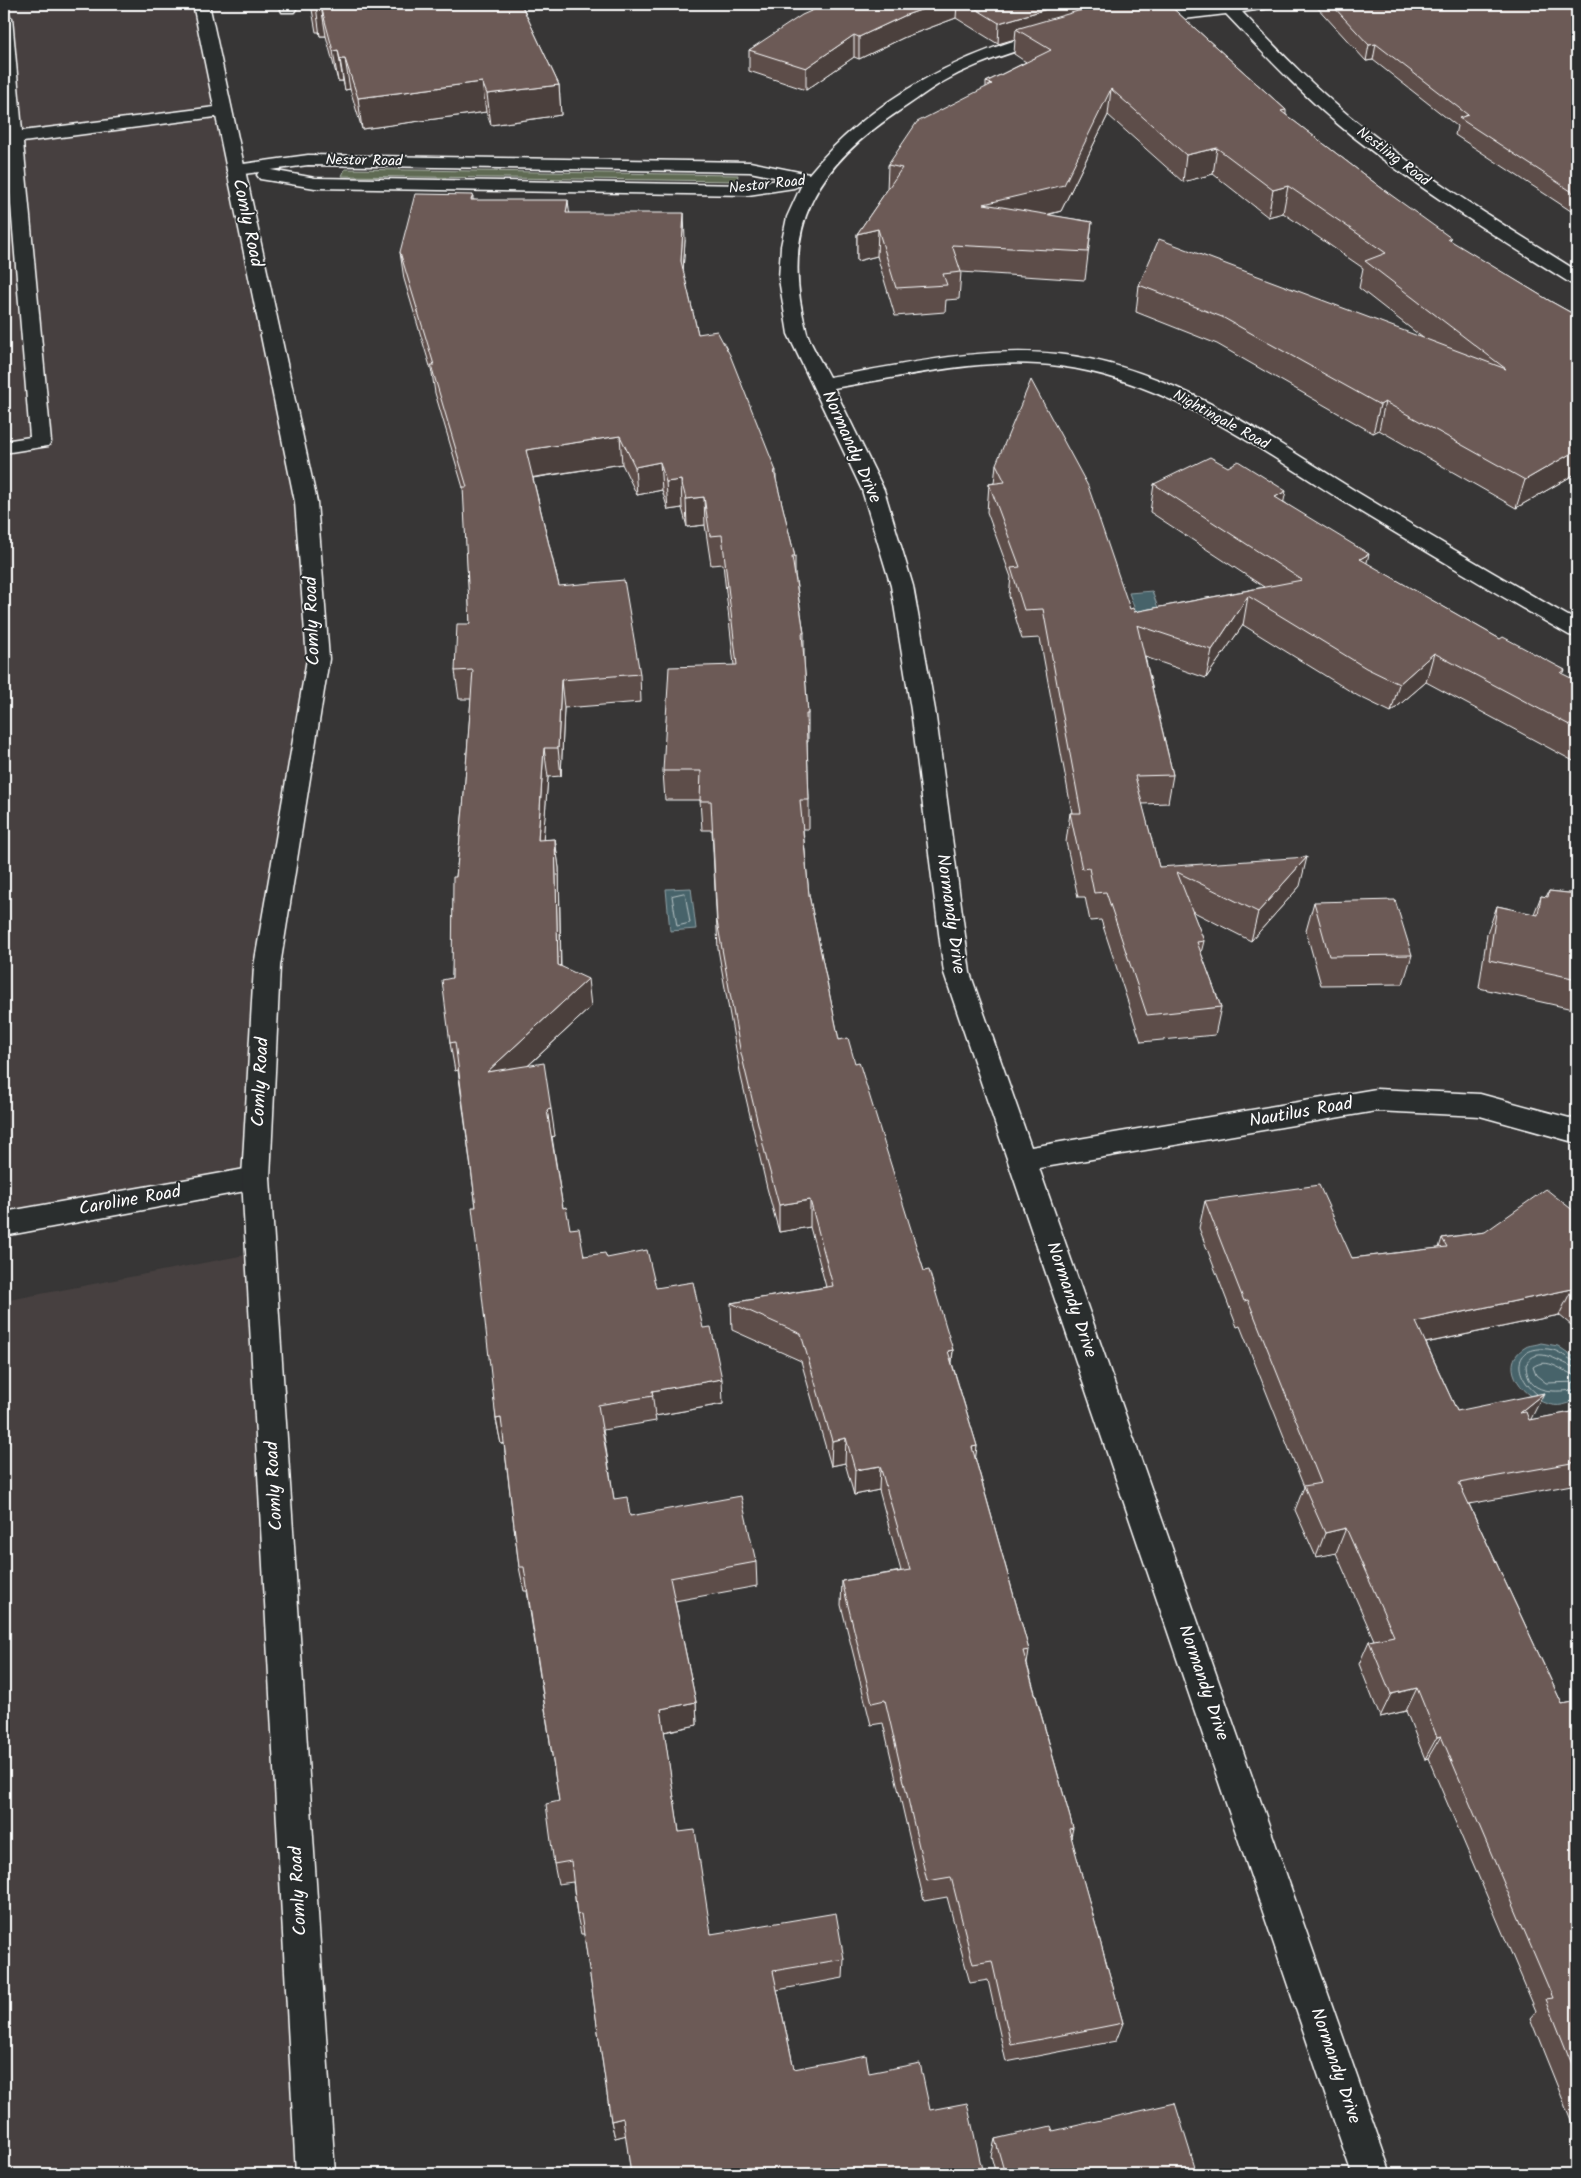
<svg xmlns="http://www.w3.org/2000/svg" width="1581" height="2178" font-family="Kalam,sans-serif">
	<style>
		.built { fill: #474140 }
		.green { fill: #5e6b53; stroke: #aeb5a9 }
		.water { fill: #46636a; stroke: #90a1a6 }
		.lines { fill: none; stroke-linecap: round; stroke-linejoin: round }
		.shore { stroke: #b5c1c3; stroke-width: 1 }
		.service-casing { stroke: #fff; stroke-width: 3 }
		.minor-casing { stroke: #fff; stroke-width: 3 }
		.tertiary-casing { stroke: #fff; stroke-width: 3 }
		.service { fill: #2a2d2e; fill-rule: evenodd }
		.minor { fill: #2a2d2e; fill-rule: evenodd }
		.tertiary { fill: #2a2d2e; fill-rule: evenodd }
		.wall { fill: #5d4d4a; stroke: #fff }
		.shaded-wall { fill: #4c3f3c; stroke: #fff }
		.building { fill: #6c5a56; stroke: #fff }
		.labels { text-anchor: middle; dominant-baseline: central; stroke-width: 4; stroke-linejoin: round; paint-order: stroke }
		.far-street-label { font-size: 15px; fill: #fff; stroke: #2a2d2e }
		.street-label { font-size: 18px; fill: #fff; stroke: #2a2d2e }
	</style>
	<rect width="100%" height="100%" fill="#373636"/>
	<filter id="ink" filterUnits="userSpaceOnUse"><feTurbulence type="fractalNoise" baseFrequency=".02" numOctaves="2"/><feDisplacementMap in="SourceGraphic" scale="10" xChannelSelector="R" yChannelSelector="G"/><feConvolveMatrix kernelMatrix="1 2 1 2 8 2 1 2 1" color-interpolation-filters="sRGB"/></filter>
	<g filter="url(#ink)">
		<g class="built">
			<polygon points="4,4 201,4 306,502 318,659 267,966 256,1178 4,1216"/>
			<polygon points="261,1252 316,2174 4,2174 4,1301"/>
		</g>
		<polygon class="green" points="345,169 738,175 737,181 342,176"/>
		<g class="water">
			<polygon points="1152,591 1163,622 1140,624 1129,593"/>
			<polygon points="691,888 696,929 670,931 666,889"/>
			<path d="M1541,1343l17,3 19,13v41c-4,2 -10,4 -15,5 -28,5 -71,-38 -36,-58 3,-2 10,-2 15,-4z"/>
		</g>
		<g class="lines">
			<g class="shore">
				<polygon points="685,893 690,923 677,926 672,896"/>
				<path d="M1577,1368c-15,-3 -40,-26 -51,-3 1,32 30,26 51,25"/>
				<path d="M1577,1376c-15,-4 -29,-20 -44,-9l3,8 10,8 31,-1"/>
				<path d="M1537,1394c-24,-19 -25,-48 11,-45 12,1 18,10 29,13"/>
			</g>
			<g class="service-casing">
				<g id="service">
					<polygon points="279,4 295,4 296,9 294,12 282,12"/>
					<polygon points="4,13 12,18 22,131 223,106 229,107 231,111 229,115 223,116 23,142 51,442 48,446 4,453 4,441 30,437 6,144 4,144"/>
				</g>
			</g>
			<g class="minor-casing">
				<g id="minor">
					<path d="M1227,4h51l-2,3 -34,5c38,40 77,81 121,115 68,54 141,98 214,144v14l-7,-2c-75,-47 -149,-93 -219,-148 -45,-36 -85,-79 -125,-121l-84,10 -8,-5 8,-5z"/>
					<path d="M1051,30l8,5 -2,3c-36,12 -74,22 -107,40 -16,8 -30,19 -45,29 -88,57 -127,118 -98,226 5,15 15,30 22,44 75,-12 151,-31 228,-23 113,12 206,80 300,138 73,44 146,87 220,129v16l-8,-2c-75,-43 -149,-87 -223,-132 -90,-56 -180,-123 -287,-137 -75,-10 -151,10 -225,22l50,102 29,96 22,124 35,263 61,174 345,-58 104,5 97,26v23l-97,-27 -104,-5 -337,57 352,1006h-39l-408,-1201 -33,-263 -20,-124 -29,-96 -74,-156 -9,-55 2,-33 6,-29 15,-33 -8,4 -46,7 -433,-7 -55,-9 -3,-4 2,-3 -23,3 -6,-1 -3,-4 3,-4 6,-1 72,-10 442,7 59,12c61,-74 150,-121 242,-144zM308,165l442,7 34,7 -36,6 -433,-7 -44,-8z"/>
					<polygon points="256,1167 266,1170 270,1178 266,1186 256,1189 4,1236 4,1212"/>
				</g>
			</g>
			<g class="tertiary-casing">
				<polygon id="tertiary" points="193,4 209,4 317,502 329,659 280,966 270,1178 335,2174 296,2174 242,1178 254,966 307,659 295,502"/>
			</g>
			<use href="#service" class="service"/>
			<use href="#minor" class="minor"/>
			<use href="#tertiary" class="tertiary"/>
		</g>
		<g class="wall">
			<polygon points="311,4 521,4 559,85 561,115 491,125 486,112 362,129 350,89 345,90 343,81 338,81 326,36 320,36 319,32 316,32"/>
			<polygon points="827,4 1168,4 1286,110 1286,115 1384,190 1450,241 1550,301 1577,316 1577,473 1516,508 1379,430 1373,433 1217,344 1136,312 1139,285 1423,338 1359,288 1363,268 1283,213 1268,217 1213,174 1183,182 1108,115 1061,211 1048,215 1092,222 1085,280 961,272 959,299 946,300 945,312 895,316 877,256 857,261 857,234 887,190 888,165 986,88 986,82 1026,62 1014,54 1015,39 998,44 956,18 905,37 859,59 854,57 806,90 749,71 749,50"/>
			<polygon points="1314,4 1568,4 1577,12 1577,215 1455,135 1457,126 1373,60 1366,61"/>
			<polygon points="473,195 473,200 569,213 685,240 683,270 698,334 776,471 776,480 795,557 795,574 804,633 804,661 808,714 808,742 807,742 809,800 809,829 803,829 809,895 839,1040 855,1063 924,1271 953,1350 952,1363 977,1446 975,1457 1029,1650 1027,1664 1073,1828 1071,1837 1123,2023 1116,2041 1006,2062 988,1980 970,1983 947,1897 924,1901 883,1723 871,1725 841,1605 842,1581 901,1571 879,1490 854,1495 845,1463 831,1466 801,1361 732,1330 731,1303 826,1287 810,1227 779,1232 767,1188 741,1077 718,949 712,830 702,830 700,800 665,800 663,771 734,665 723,564 711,565 705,525 687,527 682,508 668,510 662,490 637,495 622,464 533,478 559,586 640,674 641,702 564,708 561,776 548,777 543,840 555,839 559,868 561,966 591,1007 528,1066 555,1136 552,1137 563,1208 570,1229 584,1256 607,1258 656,1288 703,1328 723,1404 655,1416 656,1421 603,1430 614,1499 630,1516 756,1562 757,1586 675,1601 696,1702 697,1725 664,1732 679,1832 711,1934 844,1959 843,1978 777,1990 794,2069 869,2073 930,2110 983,2174 631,2174 626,2135 615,2138 611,2121 584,1934 581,1934 577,1915 573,1882 558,1884 554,1864 559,1801 527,1591 524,1591 519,1567 504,1444 501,1444 496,1419 476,1207 458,1070 455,1071 450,1043 452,978 456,877 463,808 471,699 459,699 455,671 470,624 464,491 435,393 432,373 404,279 400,252"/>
			<polygon points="996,464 1130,609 1134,612 1264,587 1150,512 1154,484 1284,502 1366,563 1500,639 1565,670 1563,675 1577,681 1577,763 1426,682 1391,712 1358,696 1243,625 1206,678 1145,657 1173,775 1168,803 1142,804 1159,867 1300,886 1251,941 1192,911 1204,941 1201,953 1221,1007 1215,1035 1141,1042 1101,920 1090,921 1085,897 1078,897 1066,842 1070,813 1072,813 1040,638 1022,639 1009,596 1011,577 987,512 989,484 994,483"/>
			<polygon points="1549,891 1577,894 1577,1010 1479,988 1487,934 1497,906 1534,914 1541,896 1546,897"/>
			<polygon points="1314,902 1412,955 1403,984 1321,985 1306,931"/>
			<polygon points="1205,1201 1352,1258 1439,1248 1442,1238 1485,1232 1575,1212 1577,1211 1577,1330 1559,1315 1426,1343 1457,1411 1531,1419 1530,1420 1577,1411 1577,1484 1469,1504 1562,1704 1577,1701 1577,2135 1530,2018 1536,2011 1428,1758 1425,1759 1406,1711 1380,1717 1359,1664 1369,1641 1374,1640 1336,1553 1316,1557 1295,1510 1304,1487 1240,1326 1237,1327 1199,1228"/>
			<polygon points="1053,2131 1197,2174 996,2174 991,2156 995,2139"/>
		</g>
		<g class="shaded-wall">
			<polygon points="938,4 957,4 956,18 905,37 859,59 859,37 906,15"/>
			<polygon points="1064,4 1148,4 1016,29 1015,39 998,44 999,23"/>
			<polygon points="316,6 321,6 326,36 320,36"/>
			<polygon points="854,35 854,57 806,90 806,68"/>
			<polygon points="1376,44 1373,60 1366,61 1369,45"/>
			<polygon points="338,50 343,81 338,81 333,51"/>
			<polygon points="340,59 345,59 350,89 345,90"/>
			<polygon points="482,82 486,112 362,129 358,98"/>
			<polygon points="559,85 561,115 491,125 487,94"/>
			<polygon points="1111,89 1108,115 1061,211 982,231 984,204"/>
			<polygon points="1217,148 1213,174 1183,182 1186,155"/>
			<polygon points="1288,186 1283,213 1268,217 1273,190"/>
			<polygon points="568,200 571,227 566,213"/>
			<polygon points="684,213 685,240 682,288 681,261"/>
			<polygon points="878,229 877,256 857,261 857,234"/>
			<polygon points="1385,402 1379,430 1373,433 1380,405"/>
			<polygon points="620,436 622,464 529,478 526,450"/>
			<polygon points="1577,450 1577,473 1516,508 1525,480"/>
			<polygon points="660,462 662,490 637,495 635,467"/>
			<polygon points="681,480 682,508 668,510 666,482"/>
			<polygon points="1286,491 1280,519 1275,497"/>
			<polygon points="704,497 705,525 687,527 686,499"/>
			<polygon points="1369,554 1362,582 1360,559"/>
			<polygon points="1248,596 1243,625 1206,678 1212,650"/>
			<polygon points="1434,653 1426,682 1391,712 1399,684"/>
			<polygon points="561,680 564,708 561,776 558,748"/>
			<polygon points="544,748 548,777 541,868 538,840"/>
			<polygon points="555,839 559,868 561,993 558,965"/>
			<polygon points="1307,857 1300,886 1251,941 1258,912"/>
			<polygon points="588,979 591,1007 492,1099 487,1072"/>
			<polygon points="551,1109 555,1136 551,1137 547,1110"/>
			<polygon points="810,1200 810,1227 779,1232 779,1205"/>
			<polygon points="1572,1289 1559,1315 1406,1347 1416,1322"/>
			<polygon points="953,1350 950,1376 948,1351"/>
			<polygon points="722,1379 723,1404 655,1416 652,1391"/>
			<polygon points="1544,1393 1531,1419 1507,1438 1519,1413"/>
			<polygon points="501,1418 506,1443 501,1444 496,1419"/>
			<polygon points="846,1438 845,1463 831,1466 832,1441"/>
			<polygon points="977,1446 974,1471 972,1447"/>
			<polygon points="880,1466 879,1490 854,1495 855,1470"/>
			<polygon points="1346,1528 1336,1553 1316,1557 1325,1533"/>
			<polygon points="1417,1688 1406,1711 1380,1717 1391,1694"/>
			<polygon points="696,1702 697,1725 663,1732 661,1709"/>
			<polygon points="1441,1736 1428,1758 1425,1759 1437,1737"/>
			<polygon points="623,2118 627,2135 615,2138 611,2121"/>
		</g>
		<g class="building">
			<polygon points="315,4 521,4 559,85 487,94 482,82 358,98 345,59 340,59 338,50 333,51 321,6 316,6"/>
			<polygon points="827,4 938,4 906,15 859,37 854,35 806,68 749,50 802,15"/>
			<polygon points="968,4 1064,4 999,23"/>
			<polygon points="1126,4 1168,4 1286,110 1281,111 1384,190 1451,238 1448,239 1550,301 1577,316 1577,450 1525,480 1385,402 1380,405 1222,317 1139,285 1159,239 1506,369 1365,261 1386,253 1288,186 1273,190 1217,148 1186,155 1111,89 1064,185 984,204 1092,222 1088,252 952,245 961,272 943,274 947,285 896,288 878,229 857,234 902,168 888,165 917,122 992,84 986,82 1051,50 1016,29 1078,11"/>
			<polygon points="1331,4 1568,4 1577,12 1577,195 1459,118 1468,115 1376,44 1369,45"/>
			<polygon points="415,194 473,195 471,200 568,200 566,213 684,213 681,261 698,334 717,331 730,355 776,471 774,471 795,557 792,557 804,633 802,633 808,714 806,714 809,800 800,800 809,895 839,1040 848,1038 855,1063 859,1062 924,1271 929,1270 953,1350 948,1351 977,1446 972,1447 1029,1650 1023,1651 1073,1828 1069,1829 1123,2023 1011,2045 992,1961 973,1964 951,1877 927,1881 885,1700 872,1703 842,1581 910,1570 880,1466 855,1470 846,1438 832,1441 801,1334 731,1303 833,1286 810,1200 779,1205 767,1161 740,1049 717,921 711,801 700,801 701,771 663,771 669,667 737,665 722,535 710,536 704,497 686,499 681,480 666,482 660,462 635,467 620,436 526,450 559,586 624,580 640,674 561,680 558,748 544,748 538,840 555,839 558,965 588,979 487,1072 544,1063 551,1109 547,1110 563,1208 566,1207 570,1229 579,1228 584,1256 605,1253 607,1258 647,1250 656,1288 693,1282 703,1328 711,1327 722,1379 652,1391 653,1396 598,1405 614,1499 627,1497 630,1516 741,1496 756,1562 670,1578 696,1702 661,1709 679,1832 695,1830 711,1934 836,1913 844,1959 773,1971 794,2069 866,2055 869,2073 920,2063 930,2110 967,2103 983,2174 631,2174 623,2118 611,2121 581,1914 577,1915 571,1861 554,1864 546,1804 559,1801 524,1567 519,1567 501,1418 496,1419 472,1207 476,1207 455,1042 450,1043 442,980 452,978 453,877 456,877 463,808 473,670 455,671 457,624 470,624 463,487 467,487 431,365 434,365 400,252"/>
			<polygon points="1031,380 1088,486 1130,609 1133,608 1134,612 1302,580 1154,484 1210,457 1228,467 1238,461 1286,491 1275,497 1369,554 1360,559 1500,639 1503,637 1565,670 1561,673 1577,681 1577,729 1434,653 1399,684 1366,668 1248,596 1212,650 1137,625 1173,775 1135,776 1159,867 1307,857 1258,912 1177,872 1204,941 1197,942 1221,1007 1147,1015 1106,892 1094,893 1089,868 1082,869 1070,813 1081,813 1043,609 1024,610 1011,568 1020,567 989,484 1005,482 996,464"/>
			<polygon points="1549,891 1577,894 1577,979 1489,960 1497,906 1538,915 1541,896 1548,897"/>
			<polygon points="1395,900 1412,955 1329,956 1314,902"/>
			<polygon points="1319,1185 1352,1258 1447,1247 1442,1238 1485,1232 1546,1189 1575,1212 1577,1211 1577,1293 1572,1289 1416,1322 1457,1411 1544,1393 1519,1413 1526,1412 1529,1420 1577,1411 1577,1462 1459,1483 1562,1704 1577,1701 1577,2077 1546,1999 1553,1998 1441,1736 1437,1737 1417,1688 1391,1694 1369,1641 1394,1636 1346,1528 1325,1533 1304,1486 1321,1483 1248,1300 1244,1301 1205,1201"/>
			<polygon points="1175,2103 1197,2174 1005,2174 995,2139 1051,2126 1053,2131"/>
		</g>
	</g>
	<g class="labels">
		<g class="far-street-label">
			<text transform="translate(1393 157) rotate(37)">Nestling Road</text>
			<text transform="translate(364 161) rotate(1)">Nestor Road</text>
			<text transform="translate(767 185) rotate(-6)">Nestor Road</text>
			<text transform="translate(1221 420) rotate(29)">Nightingale Road</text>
		</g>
		<g class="street-label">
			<text transform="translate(247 223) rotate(78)">Comly Road</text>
			<text transform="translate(851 447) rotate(66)">Normandy Drive</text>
			<text transform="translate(313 621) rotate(-92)">Comly Road</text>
			<text transform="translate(950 914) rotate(82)">Normandy Drive</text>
			<text transform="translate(261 1082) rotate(-87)">Comly Road</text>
			<text transform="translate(1301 1113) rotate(-10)">Nautilus Road</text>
			<text transform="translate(130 1201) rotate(-10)">Caroline Road</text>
			<text transform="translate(1071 1300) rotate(71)">Normandy Drive</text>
			<text transform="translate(275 1486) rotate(-93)">Comly Road</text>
			<text transform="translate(1203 1683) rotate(71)">Normandy Drive</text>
			<text transform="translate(299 1891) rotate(-93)">Comly Road</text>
			<text transform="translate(1335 2066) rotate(71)">Normandy Drive</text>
		</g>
	</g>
	<rect width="1581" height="2178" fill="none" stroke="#2a2d2e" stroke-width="20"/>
	<rect x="10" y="10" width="1561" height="2158" fill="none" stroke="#fff" stroke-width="2" filter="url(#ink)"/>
</svg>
